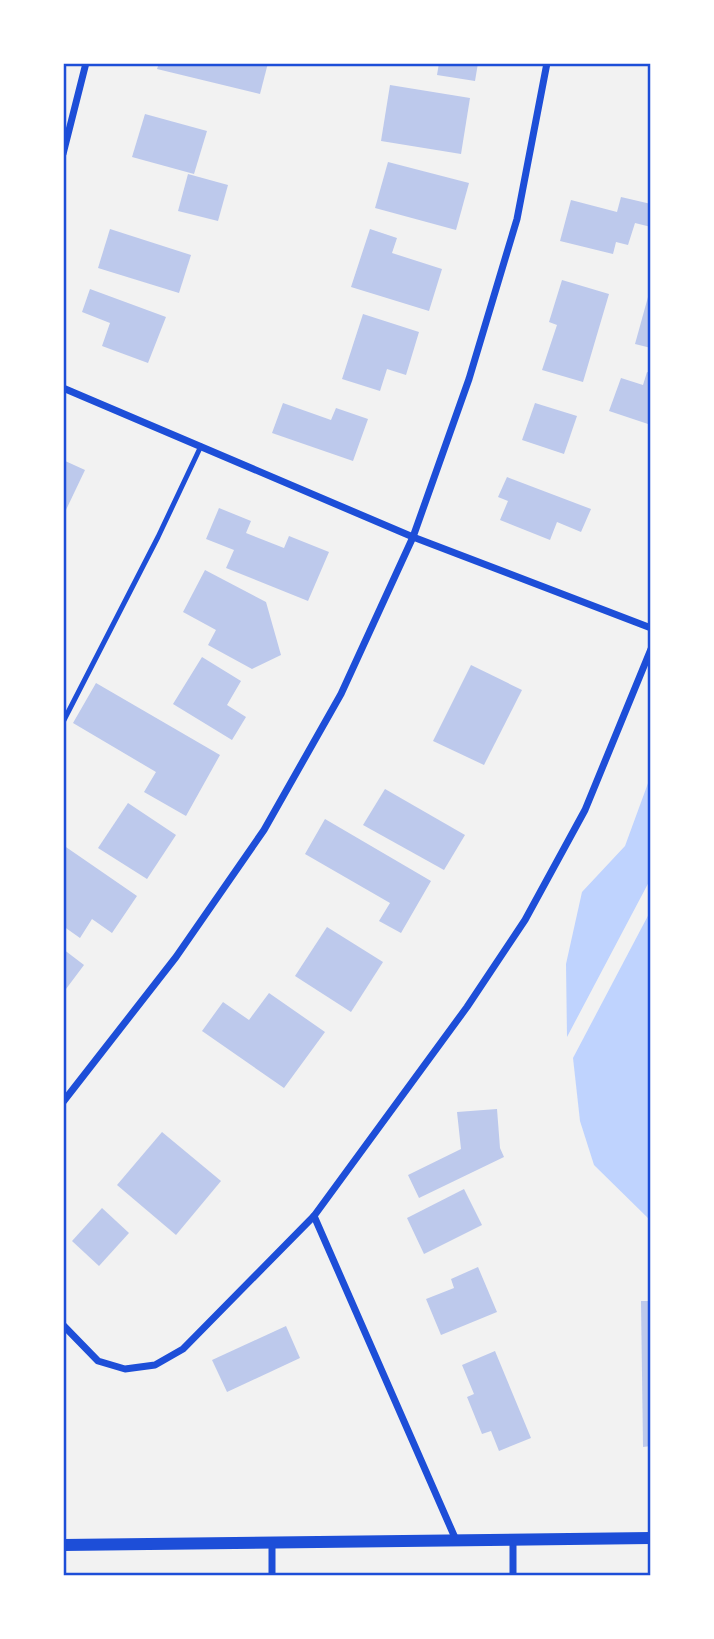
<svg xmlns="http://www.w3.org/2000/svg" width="714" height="1639" font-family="Cabin,sans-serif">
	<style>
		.water { fill: #bfd3fe }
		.building { fill: #bdc9ec }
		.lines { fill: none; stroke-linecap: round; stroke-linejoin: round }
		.service { stroke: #1d4ed8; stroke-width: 5 }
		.minor { stroke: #1d4ed8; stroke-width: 7 }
		.tertiary { stroke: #1d4ed8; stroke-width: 12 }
		.neatline { fill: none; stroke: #1d4ed8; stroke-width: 2.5 }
	</style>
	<rect width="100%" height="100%" fill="#f2f2f2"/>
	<g class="water">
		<polygon points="651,775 651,878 567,1037 566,964 582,892 625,846"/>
		<polygon points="651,910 651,1221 594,1165 580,1121 573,1058"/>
	</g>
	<g class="building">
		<polygon points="159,63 268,63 260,94 157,69"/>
		<polygon points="439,63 478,63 475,81 437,75"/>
		<polygon points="390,85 470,98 461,154 381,141"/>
		<polygon points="145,114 207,131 194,174 132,157"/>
		<polygon points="388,162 469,183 456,230 375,208"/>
		<polygon points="188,174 228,185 218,221 178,211"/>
		<polygon points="621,197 651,204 651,227 635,223 628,245 616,242 613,254 560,241 571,200 617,212"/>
		<polygon points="110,229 191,255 179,293 98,268"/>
		<polygon points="370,229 397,238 392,253 442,269 429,311 351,287"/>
		<polygon points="562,280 609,294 583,382 542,370 557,325 549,322"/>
		<polygon points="90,289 166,317 148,363 102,346 110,323 82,312"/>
		<polygon points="648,297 651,298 651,348 635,344"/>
		<polygon points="363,314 419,332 406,375 387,369 380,391 342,379"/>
		<polygon points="647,372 651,373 651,425 609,411 621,378 643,385"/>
		<polygon points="283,403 331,420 336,408 368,419 353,461 272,433"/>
		<polygon points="535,403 577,416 564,454 522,440"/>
		<polygon points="63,460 85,470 65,512 63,511"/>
		<polygon points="507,477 591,509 581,532 557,522 550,540 500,520 508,501 498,497"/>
		<polygon points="219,508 251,521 246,533 284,548 289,536 329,552 308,601 226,568 234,550 206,539"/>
		<polygon points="205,570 266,602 281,655 252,669 208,645 216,630 183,612"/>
		<polygon points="202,657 241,681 227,705 246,717 232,740 173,704"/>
		<polygon points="471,665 522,690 484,765 433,741"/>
		<polygon points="96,683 220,755 186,816 144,792 156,772 73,723"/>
		<polygon points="385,789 465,835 444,870 363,825"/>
		<polygon points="128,803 176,835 147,879 98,848"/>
		<polygon points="325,819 431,881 401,933 379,921 390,903 305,854"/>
		<polygon points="63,845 137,896 112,933 92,919 80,938 63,926"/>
		<polygon points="327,927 383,962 351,1012 295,976"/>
		<polygon points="63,949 84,965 63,993"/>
		<polygon points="269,993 325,1032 284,1088 202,1031 223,1002 249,1020"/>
		<polygon points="497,1109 500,1148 504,1157 419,1198 408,1175 461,1149 457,1112"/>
		<polygon points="162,1132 221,1181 176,1235 117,1185"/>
		<polygon points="464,1189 482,1225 424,1254 407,1218"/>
		<polygon points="102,1208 129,1233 99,1266 72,1241"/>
		<polygon points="478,1267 497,1312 441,1335 426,1299 454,1288 451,1279"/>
		<polygon points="641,1301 651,1301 651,1446 643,1447"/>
		<polygon points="286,1326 300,1358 227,1392 212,1360"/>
		<polygon points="495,1351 531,1438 499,1451 491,1431 482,1434 467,1397 474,1394 462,1365"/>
	</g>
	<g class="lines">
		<polyline class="service" points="63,722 158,537 201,446"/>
		<g class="minor">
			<polyline points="63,154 86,63"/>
			<polyline points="63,388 413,537 651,628"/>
			<polyline points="63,1102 176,957 264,830 341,694 413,537 469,379 517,219 547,63"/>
			<polyline points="314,1216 456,1540"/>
			<polyline points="63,1325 98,1361 125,1369 155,1365 183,1349 314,1216 467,1007 525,920 585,810 651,649"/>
			<polyline points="513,1539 513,1576"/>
			<polyline points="272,1576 272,1542"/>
		</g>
		<polyline class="tertiary" points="63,1545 651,1538"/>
	</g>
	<rect width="714" height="1639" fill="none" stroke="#ffffff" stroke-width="130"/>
	<rect x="65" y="65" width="584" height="1509" class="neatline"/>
</svg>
